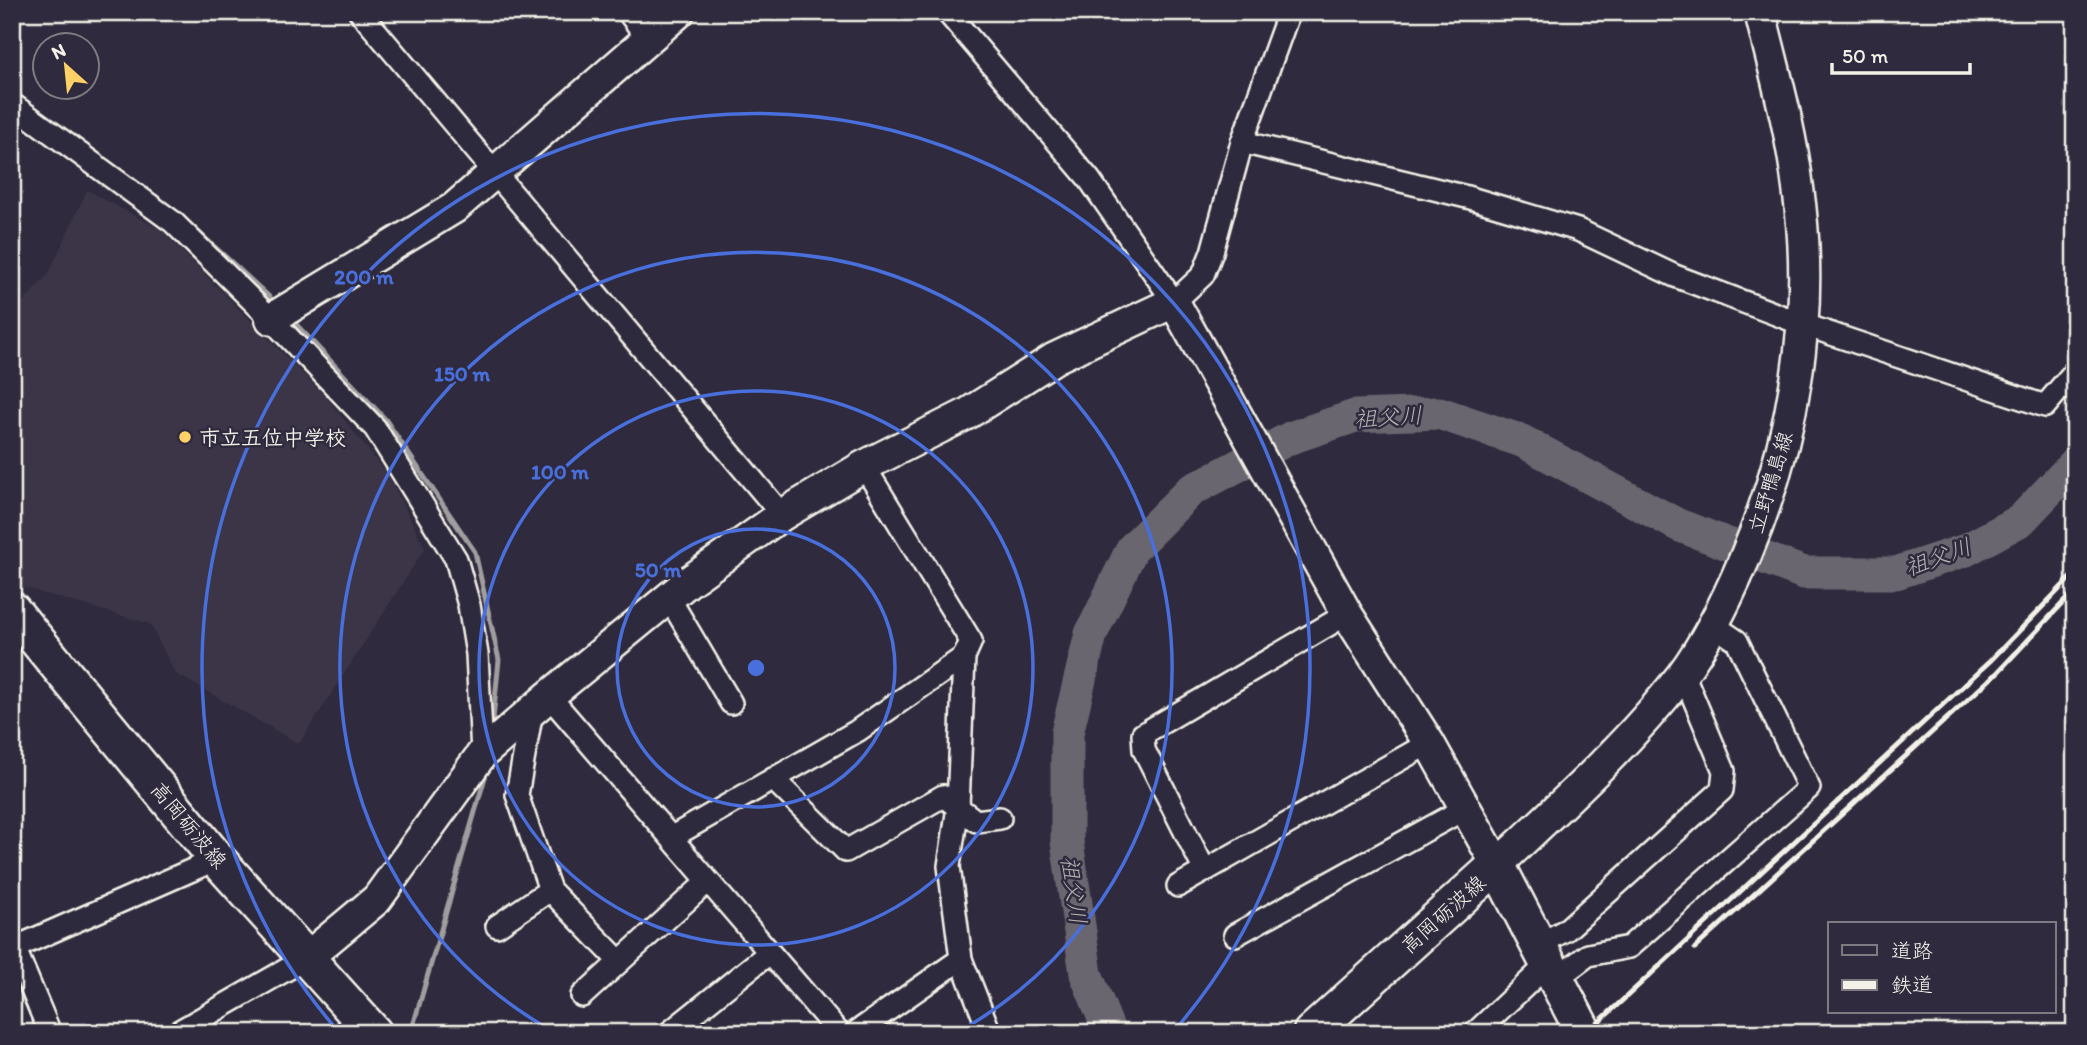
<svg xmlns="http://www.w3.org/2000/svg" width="2087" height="1045" font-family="Itim,'Klee One',sans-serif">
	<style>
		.built { fill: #3b3647 }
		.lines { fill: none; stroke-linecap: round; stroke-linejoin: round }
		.stream { stroke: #a19ea0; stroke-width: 5 }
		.river { stroke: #6a6670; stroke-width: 33 }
		.street-casing { stroke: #f4f1e8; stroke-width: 26 }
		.secondary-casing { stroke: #f4f1e8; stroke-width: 35 }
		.primary-casing { stroke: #f4f1e8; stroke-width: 40 }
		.street { stroke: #2f2a3d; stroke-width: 21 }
		.secondary { stroke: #2f2a3d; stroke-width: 30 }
		.primary { stroke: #2f2a3d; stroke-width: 35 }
		.rail { stroke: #f4f1e8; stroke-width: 5 }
		.ring { fill: none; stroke: #486fdb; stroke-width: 3.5 }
		.poi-dot { fill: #ffd166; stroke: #2f2a3d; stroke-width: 2.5 }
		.labels { text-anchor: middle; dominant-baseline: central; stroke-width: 5; stroke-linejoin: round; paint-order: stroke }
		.poi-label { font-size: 21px; font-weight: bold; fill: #f4f1e8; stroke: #2f2a3d; text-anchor: start }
		.street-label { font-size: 21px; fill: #f4f1e8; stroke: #2f2a3d }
		.water-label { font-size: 23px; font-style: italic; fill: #b6b2b2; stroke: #2f2a3d }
		.centre { fill: #486fdb; stroke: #2f2a3d; stroke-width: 3.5 }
		.ring-label { font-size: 21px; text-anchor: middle; font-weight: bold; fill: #486fdb; stroke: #2f2a3d; stroke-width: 5; stroke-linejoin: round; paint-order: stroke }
	</style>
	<rect width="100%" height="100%" fill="#2f2a3d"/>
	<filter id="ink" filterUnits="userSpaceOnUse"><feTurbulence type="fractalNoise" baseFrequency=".0143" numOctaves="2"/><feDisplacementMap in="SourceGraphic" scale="14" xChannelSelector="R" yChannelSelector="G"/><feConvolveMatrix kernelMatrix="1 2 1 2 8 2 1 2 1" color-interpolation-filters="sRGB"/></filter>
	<g filter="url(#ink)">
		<polygon class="built" points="87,190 161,230 327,398 388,475 425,548 299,744 175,673 150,624 22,587 12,575 12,314 48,275"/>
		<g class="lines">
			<g class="stream">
				<polyline points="180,215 278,305"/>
				<polyline points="290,318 385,419 475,552 499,660 492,729"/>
				<polyline points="411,1033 488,767"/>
			</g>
			<polyline class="river" points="1110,1033 1086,974 1067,841 1067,733 1091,634 1132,549 1190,491 1290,438 1355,416 1439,413 1522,441 1678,525 1804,573 1896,573 1966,550 2021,520 2075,463"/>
			<g class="street-casing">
				<g id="street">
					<polyline points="360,12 782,515"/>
					<polyline points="628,12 640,28"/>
					<polyline points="947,12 1089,179 1174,302 1203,275 1212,252 1242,142 1289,12"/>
					<polyline points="12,104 173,222 271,319 375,428 456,559 469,605 477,654 482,754"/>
					<polyline points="1242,142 1467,197 1578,230 1675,276 1802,324 2045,406 2075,371"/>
					<polyline points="669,598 731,703"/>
					<polyline points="549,696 839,1033"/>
					<polyline points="532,711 517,795 550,890 619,961"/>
					<polyline points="773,779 846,851 943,796 976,821 1000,818"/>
					<polyline points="672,837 857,731 964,657"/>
					<polyline points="1205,871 1144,750 1143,734 1347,614"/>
					<polyline points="1178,886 1429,743"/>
					<polyline points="497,926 550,890"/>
					<polyline points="1235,935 1466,808"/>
					<polyline points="12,942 50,1033"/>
					<polyline points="1538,945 1566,930 1722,790 1724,771 1683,673"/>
					<polyline points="12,949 217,859"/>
					<polyline points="961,959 990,1033"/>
					<polyline points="1556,979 1588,955 1629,947 1809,788 1737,641 1712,624"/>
					<polyline points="582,996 707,882"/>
					<polyline points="176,1033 305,959"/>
					<polyline points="669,1033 769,953"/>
					<polyline points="855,1033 961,959 949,866 958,807 964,657 971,641 864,466"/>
					<polyline points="1475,1033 1548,964"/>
				</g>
			</g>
			<g class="secondary-casing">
				<g id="secondary">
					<polyline points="271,319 454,208 679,12"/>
					<path d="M305,959l72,-60 105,-145 67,-58 139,-114 94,-67 82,-49 103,-52 88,-56 119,-56 173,312 82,129 68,122c64,-60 130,-119 184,-189 26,-35 46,-76 63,-116 50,-118 72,-245 54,-372 -7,-59 -24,-118 -38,-176"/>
				</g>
			</g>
			<g class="primary-casing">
				<g id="primary">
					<polyline points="12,610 217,859 374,1033"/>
					<polyline points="1311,1033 1497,865 1584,1033"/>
				</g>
			</g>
			<use href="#street" class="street"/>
			<use href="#secondary" class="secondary"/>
			<use href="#primary" class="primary"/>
			<g class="rail">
				<polyline points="1695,948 1998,672 2075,590"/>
				<polyline points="1587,1033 1990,661 2075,573"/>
			</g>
		</g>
	</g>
	<g class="ring">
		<circle cx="756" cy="668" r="139"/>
		<circle cx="756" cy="668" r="277"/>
		<path d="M554 1032A416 416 0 1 1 958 1032"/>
		<path d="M338 1031A554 554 0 1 1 1174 1031"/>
	</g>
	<circle class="poi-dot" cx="185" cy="437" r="7"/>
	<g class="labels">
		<g class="poi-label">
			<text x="199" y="437">市立五位中学校</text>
		</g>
		<g class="street-label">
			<text transform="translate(1770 482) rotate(-73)">立野鴨島線</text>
			<text transform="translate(189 825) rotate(50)">高岡砺波線</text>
			<text transform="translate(1443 914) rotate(-42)">高岡砺波線</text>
		</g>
		<g class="water-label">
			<text transform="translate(1388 417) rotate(-4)">祖父川</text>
			<text transform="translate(1938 557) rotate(-20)">祖父川</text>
			<text transform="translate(1074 890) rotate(82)">祖父川</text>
		</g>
	</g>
	<circle cx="756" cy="668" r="10" class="centre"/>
	<g class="ring-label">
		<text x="364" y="284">200 m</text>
		<text x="462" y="381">150 m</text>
		<text x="560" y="479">100 m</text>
		<text x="658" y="577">50 m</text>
	</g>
	<rect width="2087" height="1045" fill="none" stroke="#2f2a3d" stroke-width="42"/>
	<rect x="21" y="21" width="2045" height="1003" fill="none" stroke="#f4f1e8" stroke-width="2.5" filter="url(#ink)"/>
	<rect x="1828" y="922" width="228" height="91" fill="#2f2a3d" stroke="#7e7a81" stroke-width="2"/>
	<rect x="1842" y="945" width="35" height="10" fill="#2f2a3d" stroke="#7e7a81" stroke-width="2"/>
	<text x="1891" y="958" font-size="21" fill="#f4f1e8">道路</text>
	<rect x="1842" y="980" width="35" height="10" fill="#f4f1e8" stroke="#7e7a81" stroke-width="2"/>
	<text x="1891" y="992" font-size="21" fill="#f4f1e8">鉄道</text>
	<g transform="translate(66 66) rotate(333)"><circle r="33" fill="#2f2a3d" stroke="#7e7a81" stroke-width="2"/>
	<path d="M0-5L12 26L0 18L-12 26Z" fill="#ffd166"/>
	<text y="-10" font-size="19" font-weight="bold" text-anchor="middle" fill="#f4f1e8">N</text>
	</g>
	<path d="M1832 63v10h138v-10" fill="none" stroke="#f4f1e8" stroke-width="3.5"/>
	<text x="1842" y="63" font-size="21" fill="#f4f1e8" stroke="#2f2a3d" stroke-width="5" paint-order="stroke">50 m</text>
</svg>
